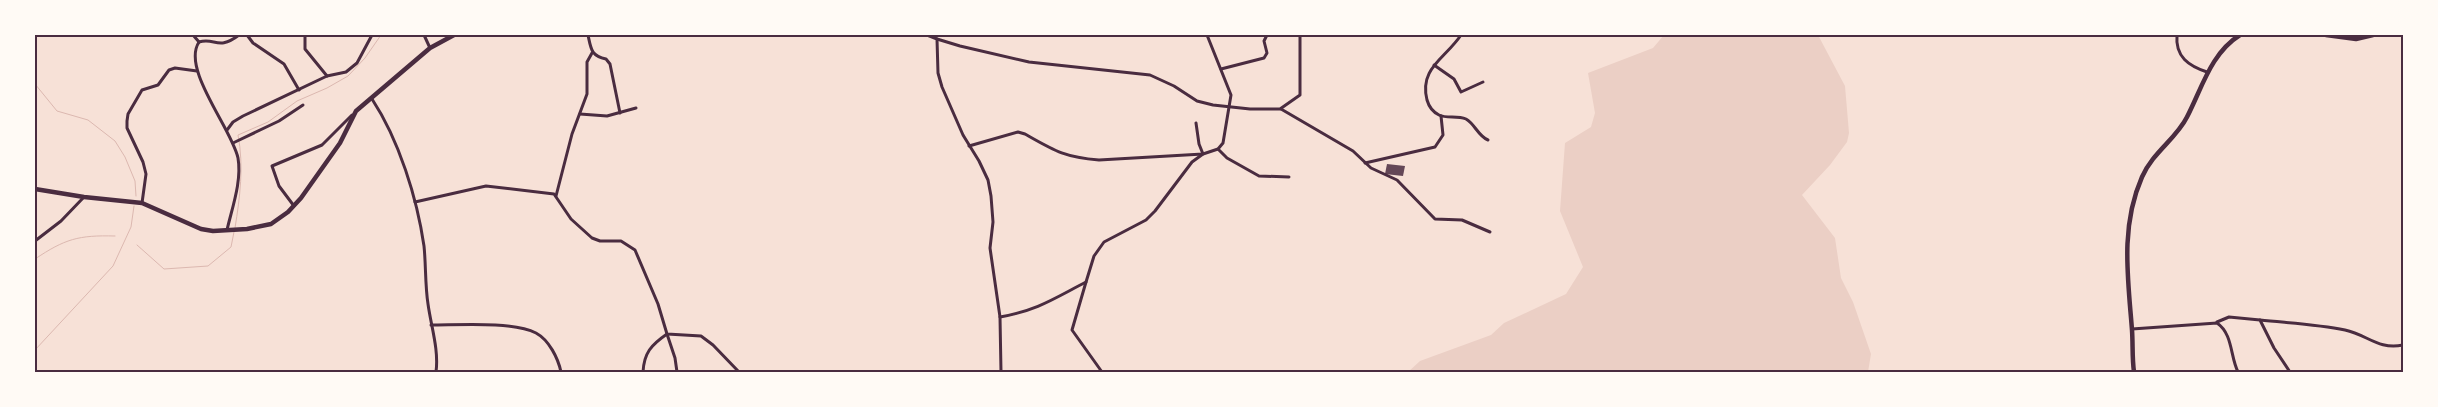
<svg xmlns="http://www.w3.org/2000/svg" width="2438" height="407" font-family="'Sofia Sans Condensed',sans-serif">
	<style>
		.green { fill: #ebcfc5 }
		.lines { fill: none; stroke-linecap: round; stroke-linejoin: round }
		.stream { stroke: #dcb8b0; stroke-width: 1 }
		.building { fill: #644757 }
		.minor { stroke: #4a2c40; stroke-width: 3 }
		.secondary { stroke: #4a2c40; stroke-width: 4.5 }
		.neatline { fill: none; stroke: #4a2c40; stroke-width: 2 }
	</style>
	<rect width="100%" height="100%" fill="#f7e1d7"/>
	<polygon class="green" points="1664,35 1818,35 1845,86 1849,133 1847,142 1830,165 1802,195 1835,238 1841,278 1853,302 1871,354 1868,372 1408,372 1420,361 1491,335 1504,323 1566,294 1583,267 1560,211 1565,143 1591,127 1595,113 1588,73 1653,48"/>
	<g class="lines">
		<g class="stream">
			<polyline points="35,84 57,111 88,120 115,141 125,157 135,181 136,196"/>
			<path d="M235,228c5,-31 9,-62 3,-93l30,-13 29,-21 30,-13 21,-12 17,-18 16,-23"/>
			<polyline points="137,245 164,269 208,266 231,247 234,232"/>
			<path d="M35,259c30,-20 43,-24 80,-23"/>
			<polyline points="35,350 113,266 131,227 134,206"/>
		</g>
	</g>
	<polygon class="building" points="1387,164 1405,166 1403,176 1385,174"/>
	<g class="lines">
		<g class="minor">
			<polyline points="193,35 199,42"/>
			<polyline points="247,35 253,43 284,64 299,90"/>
			<polyline points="305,35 305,49 327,76"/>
			<polyline points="424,35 430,48"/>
			<path d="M588,35c3,14 3,21 18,24l4,5 10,49"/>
			<polyline points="927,35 937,39 938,73 942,87 963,135 979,161 988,180 991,196 993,222 990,248 1000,317 1001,372"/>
			<path d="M1461,35c-16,24 -42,33 -34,65 2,7 6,12 12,15 8,4 18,0 27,4 9,5 12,17 22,21"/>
			<path d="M2177,35c-2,22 12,31 30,37"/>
			<polyline points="937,39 960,46 1029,62 1150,75 1174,86 1197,101 1213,105 1250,109 1280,109 1300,95 1300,35"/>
			<path d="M199,42c-18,27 33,87 39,116 4,23 -6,50 -11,72"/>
			<path d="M199,42c16,-5 19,9 40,-7"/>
			<polyline points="1434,65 1454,79 1461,92 1483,82"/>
			<polyline points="1221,69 1264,58 1267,53 1264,41 1267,35"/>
			<path d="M372,99c27,41 45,99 52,147 2,19 1,39 4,58 3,22 11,46 8,68"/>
			<polyline points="1281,109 1353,151 1371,168 1397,180 1435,219 1462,220 1490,232"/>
			<polyline points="580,114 607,116 636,108"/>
			<polyline points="227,130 233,122 243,116 327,76 346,72 357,63 372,35"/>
			<polyline points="233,143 279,121 303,105"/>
			<path d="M969,146l49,-14 7,2c30,17 39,23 74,26l104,-6 -4,-10 -3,-21"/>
			<polyline points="1218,149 1227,158 1259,176 1289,177"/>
			<polyline points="1365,163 1435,147 1443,135 1441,116"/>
			<polyline points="556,196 572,134 587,94 587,62 592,53"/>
			<polyline points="415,202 486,186 554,194 571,219 592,238 600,241 621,241 635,250 658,304 667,334 701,336 713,345 739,372"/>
			<polyline points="142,203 146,174 143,162 127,128 127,121 128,114 142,90 158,85 169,70 175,68 197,71"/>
			<polyline points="294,206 279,186 272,166 322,145 352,115"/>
			<polyline points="35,241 61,221 84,197"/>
			<polyline points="1086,282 1072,330 1102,372"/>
			<path d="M1000,317c38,-7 53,-18 86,-35l8,-26 10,-14 42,-22 9,-9 37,-49 11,-8 15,-5 5,-6 8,-48 -24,-60"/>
			<path d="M2260,320c28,3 57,4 85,10 23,5 33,20 58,15"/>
			<polyline points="2217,322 2229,317 2260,320 2274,348 2290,372"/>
			<path d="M431,325c27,0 81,-4 105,8 13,7 22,25 25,39"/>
			<path d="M2132,329l85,-6c16,11 13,33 21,49"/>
			<path d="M643,372c1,-19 8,-27 24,-38l8,24 2,14"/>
		</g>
		<g class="secondary">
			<polyline points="2326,35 2356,39 2373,35"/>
			<polyline points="35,189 84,197 142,203 201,229 213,231 247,229 271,224 288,212 301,198 340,143 356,111 430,48 454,35"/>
			<path d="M2134,372c-2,-14 -1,-28 -2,-42 -4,-52 -12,-103 10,-153 11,-25 34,-38 45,-60 15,-29 24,-64 53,-82"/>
		</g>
	</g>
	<rect width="2438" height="407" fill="none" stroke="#fffaf5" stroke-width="72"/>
	<rect x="36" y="36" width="2366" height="335" class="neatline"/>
</svg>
